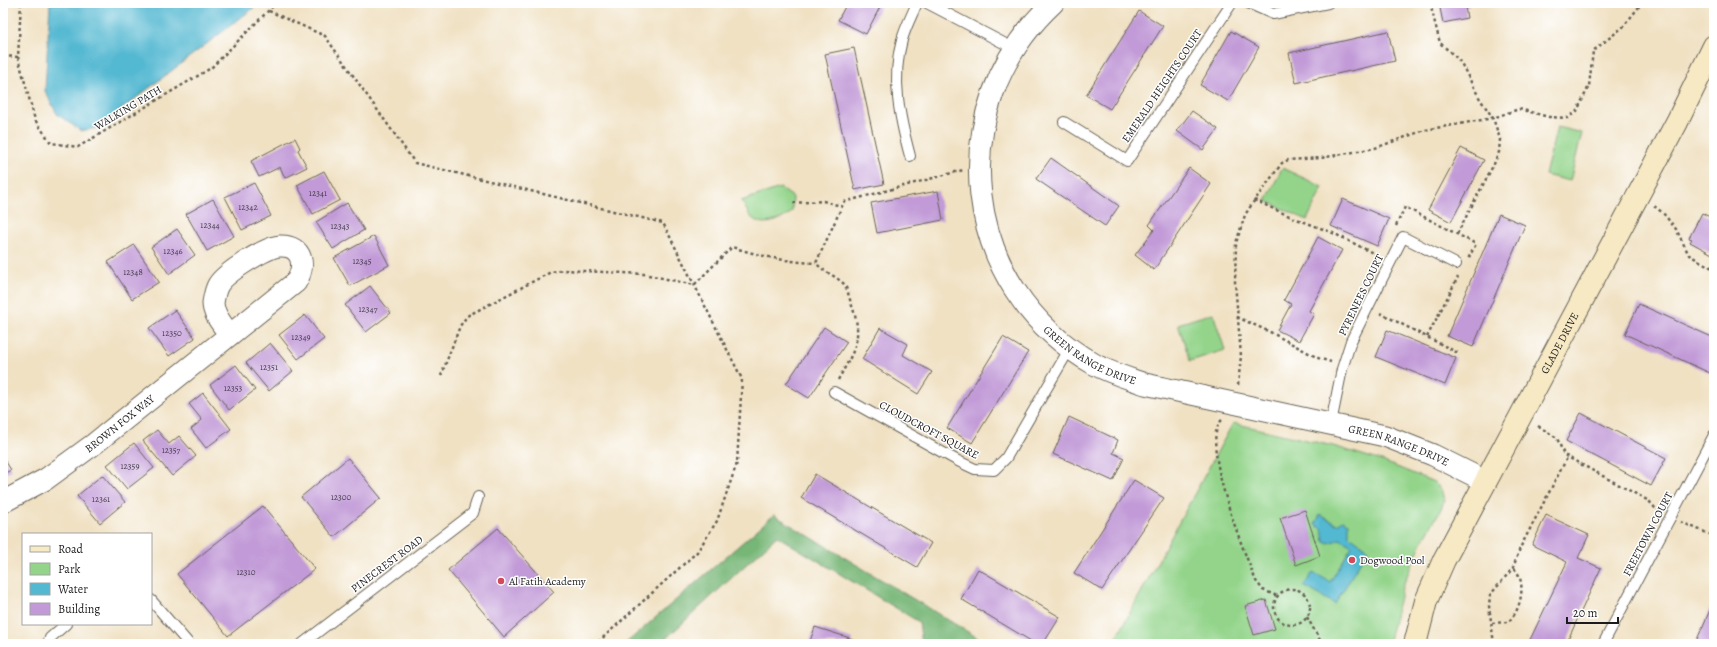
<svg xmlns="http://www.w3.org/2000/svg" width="1717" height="647" font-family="Alegreya,serif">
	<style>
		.green { fill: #93d48a; stroke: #587853 }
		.forest { fill: #76b676; stroke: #496949 }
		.water { fill: #53b8d1; stroke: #386a76 }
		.building { fill: #c19ad7 }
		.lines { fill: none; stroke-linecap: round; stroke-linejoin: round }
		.lane-casing { stroke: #666156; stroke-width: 12 }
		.street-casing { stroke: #666156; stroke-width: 23 }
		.secondary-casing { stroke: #666156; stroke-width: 24 }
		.path { stroke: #666156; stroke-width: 2.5; stroke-dasharray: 3 3; stroke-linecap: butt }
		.lane { stroke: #fff; stroke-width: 10 }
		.street { stroke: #fff; stroke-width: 21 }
		.secondary { stroke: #f7e9c3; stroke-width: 22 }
		.poi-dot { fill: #d1495b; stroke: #fff; stroke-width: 1.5 }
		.labels { text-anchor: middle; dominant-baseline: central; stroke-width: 3; stroke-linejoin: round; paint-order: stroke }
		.number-label { font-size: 9px; fill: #453c4b }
		.street-label { font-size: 11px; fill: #1c1c1c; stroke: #fff }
		.poi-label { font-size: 11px; fill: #1c1c1c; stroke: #fff; text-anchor: start }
	</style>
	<rect width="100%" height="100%" fill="#fff"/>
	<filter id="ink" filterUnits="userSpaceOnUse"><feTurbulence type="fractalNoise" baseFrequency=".025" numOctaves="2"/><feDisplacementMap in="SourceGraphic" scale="8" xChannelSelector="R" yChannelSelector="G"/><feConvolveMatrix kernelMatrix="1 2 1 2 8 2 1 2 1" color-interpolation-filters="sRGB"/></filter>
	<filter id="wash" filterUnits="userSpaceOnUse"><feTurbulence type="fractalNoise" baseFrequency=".012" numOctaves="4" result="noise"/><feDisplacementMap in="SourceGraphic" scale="16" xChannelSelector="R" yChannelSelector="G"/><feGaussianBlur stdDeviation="0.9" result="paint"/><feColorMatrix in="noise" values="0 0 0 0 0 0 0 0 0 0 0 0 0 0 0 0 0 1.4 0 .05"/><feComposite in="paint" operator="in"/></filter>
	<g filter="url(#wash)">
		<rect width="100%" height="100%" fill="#f0e1c3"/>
		<g class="green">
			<polygon points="1557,127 1582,133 1570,181 1545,175"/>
			<polygon points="1282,168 1323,187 1307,220 1266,201"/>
			<path d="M780,188l13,9 -1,15c-10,8 -30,17 -41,5 -4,-5 -6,-11 -10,-16z"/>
			<polygon points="1213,313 1225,350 1190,361 1178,324"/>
			<polygon points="1233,423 1333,446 1382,461 1434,482 1441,489 1444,499 1442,507 1421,544 1403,585 1388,644 1113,644"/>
		</g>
		<polygon class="forest" points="774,515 988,644 922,644 919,622 777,536 660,644 625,644"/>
		<g class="water">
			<polygon points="50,3 260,3 97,128 81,131 57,114 45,91"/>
			<polygon points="1320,515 1337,524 1343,520 1349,523 1349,535 1351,537 1368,549 1335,604 1304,586 1313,572 1330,582 1352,546 1340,539 1329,543 1324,541 1322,528 1315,525"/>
		</g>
		<g id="blocks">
			<g class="building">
				<polygon points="847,3 882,3 866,34 838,20"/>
				<polygon points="1439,3 1468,3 1469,7 1465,7 1467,18 1443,23"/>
				<polygon points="1139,11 1163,26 1110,109 1086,95"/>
				<polygon points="1231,31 1259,47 1228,101 1200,85"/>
				<polygon points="1388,31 1395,61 1296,83 1289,53"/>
				<polygon points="854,48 884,184 855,190 825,54"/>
				<polygon points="1192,111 1218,129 1203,150 1177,131"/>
				<polygon points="295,138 300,148 298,150 307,167 285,178 280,167 259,177 251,161"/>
				<polygon points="1461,148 1484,160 1451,222 1428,210"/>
				<polygon points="1051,158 1119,206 1105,226 1036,179"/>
				<polygon points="1189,168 1211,184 1154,270 1135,255 1154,230 1149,225"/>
				<polygon points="324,171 340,200 313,214 297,185"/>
				<polygon points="254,183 271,216 242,230 225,197"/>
				<polygon points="938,191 943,220 877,233 871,203"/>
				<polygon points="213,199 234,236 207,251 186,214"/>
				<polygon points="1343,199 1389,219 1377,246 1331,226"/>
				<polygon points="347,203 364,230 333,249 316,222"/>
				<polygon points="1702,213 1712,218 1714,214 1714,255 1690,242 1692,239 1689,238"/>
				<polygon points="1499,214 1525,225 1473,347 1447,336"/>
				<polygon points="177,229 195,255 169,274 151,247"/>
				<polygon points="374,236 389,265 350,286 334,258"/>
				<polygon points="1318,237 1342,250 1309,311 1314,314 1299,341 1277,330 1291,304 1284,300"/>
				<polygon points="134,245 159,282 132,299 108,262"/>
				<polygon points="370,286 391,313 366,332 345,305"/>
				<polygon points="1639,304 1714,338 1714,369 1712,374 1625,334"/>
				<polygon points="175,310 195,338 169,356 149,328"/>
				<polygon points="305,315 324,339 298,359 279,335"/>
				<polygon points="824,327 847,342 809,398 786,384"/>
				<polygon points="880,328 908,344 903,355 932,372 918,394 862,359"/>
				<polygon points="1387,330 1456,358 1445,385 1376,357"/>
				<polygon points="1003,337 1028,352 972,443 947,428"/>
				<polygon points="270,343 293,371 269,391 246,363"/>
				<polygon points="236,365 255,390 229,410 210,385"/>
				<polygon points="203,393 231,429 206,448 191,429 202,420 189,404"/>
				<polygon points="1581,413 1666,458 1651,486 1566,441"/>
				<polygon points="1069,417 1118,440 1113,453 1124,458 1113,481 1053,454"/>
				<polygon points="157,430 169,444 179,436 196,456 172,476 143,441"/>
				<polygon points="134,443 154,468 127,489 107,465"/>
				<polygon points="3,457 11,470 3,474"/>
				<polygon points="348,458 381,498 334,537 301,497"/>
				<polygon points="815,474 931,543 917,567 801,498"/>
				<polygon points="102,475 125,502 100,523 77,496"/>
				<polygon points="1134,480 1164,498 1102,590 1074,573"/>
				<polygon points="263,506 315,569 228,636 177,574"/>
				<polygon points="1305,510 1320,556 1296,565 1280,518"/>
				<polygon points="1546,515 1589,535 1578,558 1601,568 1566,644 1528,644 1567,562 1532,545"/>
				<polygon points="498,528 554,592 504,637 448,570"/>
				<polygon points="978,569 1060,617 1043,644 1036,644 961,599"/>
				<polygon points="1266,600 1275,629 1254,635 1245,606"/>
				<polygon points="1714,601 1714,644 1695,644"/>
				<polygon points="815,627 853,639 852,644 809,644"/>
			</g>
		</g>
	</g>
	<g filter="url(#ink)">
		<use href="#blocks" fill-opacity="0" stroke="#666156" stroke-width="1"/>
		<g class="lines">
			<g class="lane-casing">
				<g id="lane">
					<polyline points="927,3 1015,49"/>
					<polyline points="1248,3 1273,14 1328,3"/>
					<polyline points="1064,122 1127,161 1232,3"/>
					<path d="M910,156c-10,-37 -19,-77 -8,-116 3,-12 10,-25 15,-37"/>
					<polyline points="834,392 958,461 975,469 994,470 1006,458 1070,348"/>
					<polyline points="1331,423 1342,369 1351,341 1403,237 1456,264"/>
					<polyline points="151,600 189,644"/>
					<polyline points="48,644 50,638 66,624"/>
					<polyline points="302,644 473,513 478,497"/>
					<polyline points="1603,644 1714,435"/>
				</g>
			</g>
			<g class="street-casing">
				<g id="street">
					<path id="s1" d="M1053,3c-113,105 -93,285 41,361 16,9 34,14 51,20l240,52 48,19 52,26"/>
					<path id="s2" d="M3,502l43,-23 48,-35 202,-162c10,-16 7,-37 -16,-36 -14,1 -55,27 -62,39 -3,5 -4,12 -5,18 0,12 10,22 17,32"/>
				</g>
			</g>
			<g class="secondary-casing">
				<g id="secondary">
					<path id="s3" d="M1415,644l11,-43 18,-41 233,-438 37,-76"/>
				</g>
			</g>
			<g class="path">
				<polyline points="21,3 18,57 35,120 51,143 78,147 211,68 276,3"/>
				<polyline points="1430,3 1440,43 1458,59 1462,65 1480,99 1493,118 1500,139 1499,152 1494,164 1457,234"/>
				<polyline points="269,11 325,36 415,163 663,223 742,379 737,463 717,521 697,552 596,644"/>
				<polyline points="3,56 18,57"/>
				<polyline points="1254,200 1294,218 1331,232 1379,256"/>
				<polyline points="793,203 823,201 841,206"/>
				<polyline points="1654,206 1663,213 1676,229 1689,255 1714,269"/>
				<polyline points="1396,226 1405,207 1476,244 1468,259"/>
				<polyline points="1380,313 1460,354"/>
				<polyline points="1237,317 1272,333 1318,358 1331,362"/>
				<polyline points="1427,337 1458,277"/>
				<path d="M441,376l19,-50 7,-10 84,-44 13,-2 80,4 50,11 38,-38c28,9 55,15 84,16"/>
				<path d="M838,380c17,-31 26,-42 13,-77 -2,-6 -4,-16 -8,-20 -9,-8 -19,-11 -27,-20l28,-61 119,-32"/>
				<polyline points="1238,385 1241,356 1235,282 1236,243 1245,215 1252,204 1282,163 1288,160 1321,158 1375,148 1425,130 1493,118 1519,109 1549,117 1568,118 1577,111 1589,86 1593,51 1623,27 1642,3"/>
				<path d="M1222,420c-24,20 23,134 34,161l7,9 14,6"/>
				<polyline points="1538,426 1557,438 1564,455 1649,501 1655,508 1659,511"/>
				<polyline points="1681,522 1714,536"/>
				<circle cx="1292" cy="607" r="18"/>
				<polyline points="1307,617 1322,644"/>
				<path d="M1492,623l16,-1c13,-10 20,-43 5,-54"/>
				<polyline points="1494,644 1489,606 1490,595 1513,568 1520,548 1567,458"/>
			</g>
			<use href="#lane" class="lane"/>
			<use href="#street" class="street"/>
			<use href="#secondary" class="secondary"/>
		</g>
	</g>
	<g class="poi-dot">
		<circle cx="1352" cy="560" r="4"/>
		<circle cx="501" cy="581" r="4"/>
	</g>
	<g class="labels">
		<g class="number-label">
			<text x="318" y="193">12341</text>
			<text x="248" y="207">12342</text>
			<text x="210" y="225">12344</text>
			<text x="340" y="226">12343</text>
			<text x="173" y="251">12346</text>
			<text x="362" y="261">12345</text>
			<text x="133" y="272">12348</text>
			<text x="368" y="309">12347</text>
			<text x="172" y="333">12350</text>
			<text x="301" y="337">12349</text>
			<text x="269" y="367">12351</text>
			<text x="233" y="388">12353</text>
			<text x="171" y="450">12357</text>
			<text x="130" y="466">12359</text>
			<text x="341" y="497">12300</text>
			<text x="101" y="499">12361</text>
			<text x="246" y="572">12310</text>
		</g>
		<g class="street-label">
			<text transform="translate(1162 86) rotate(-56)">EMERALD HEIGHTS COURT</text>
			<text transform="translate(128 108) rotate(-31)">WALKING PATH</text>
			<text transform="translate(1361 295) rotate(-64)">PYRENEES COURT</text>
			<text stroke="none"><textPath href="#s3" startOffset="335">GLADE DRIVE</textPath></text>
			<text stroke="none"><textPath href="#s1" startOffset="416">GREEN RANGE DRIVE</textPath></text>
			<text stroke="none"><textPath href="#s2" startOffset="141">BROWN FOX WAY</textPath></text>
			<text transform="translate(929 430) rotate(28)">CLOUDCROFT SQUARE</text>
			<text stroke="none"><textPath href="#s1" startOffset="740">GREEN RANGE DRIVE</textPath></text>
			<text transform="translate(1648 534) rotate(-62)">FREETOWN COURT</text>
			<text transform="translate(387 564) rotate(-37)">PINECREST ROAD</text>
		</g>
		<g class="poi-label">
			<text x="1360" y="560">Dogwood Pool</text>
			<text x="509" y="581">Al Fatih Academy</text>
		</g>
	</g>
	<rect width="1717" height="647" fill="none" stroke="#fff" stroke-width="16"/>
	<rect x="22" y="533" width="130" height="92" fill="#ffffff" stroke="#a4a4a4"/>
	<rect x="30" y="546" width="20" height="6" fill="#f7e9c3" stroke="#a4a4a4"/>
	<text x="58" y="553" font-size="12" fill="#1c1c1c">Road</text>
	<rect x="30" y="563" width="20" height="12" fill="#93d48a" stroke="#a4a4a4"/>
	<text x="58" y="573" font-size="12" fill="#1c1c1c">Park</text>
	<rect x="30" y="583" width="20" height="12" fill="#53b8d1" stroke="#a4a4a4"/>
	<text x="58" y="593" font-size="12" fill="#1c1c1c">Water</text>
	<rect x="30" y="603" width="20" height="12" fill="#c19ad7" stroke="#a4a4a4"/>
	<text x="58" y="613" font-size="12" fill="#1c1c1c">Building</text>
	<path d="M1567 617v6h51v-6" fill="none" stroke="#1c1c1c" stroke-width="2"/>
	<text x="1573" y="617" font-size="12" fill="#1c1c1c" stroke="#ffffff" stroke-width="3" paint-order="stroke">20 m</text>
</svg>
